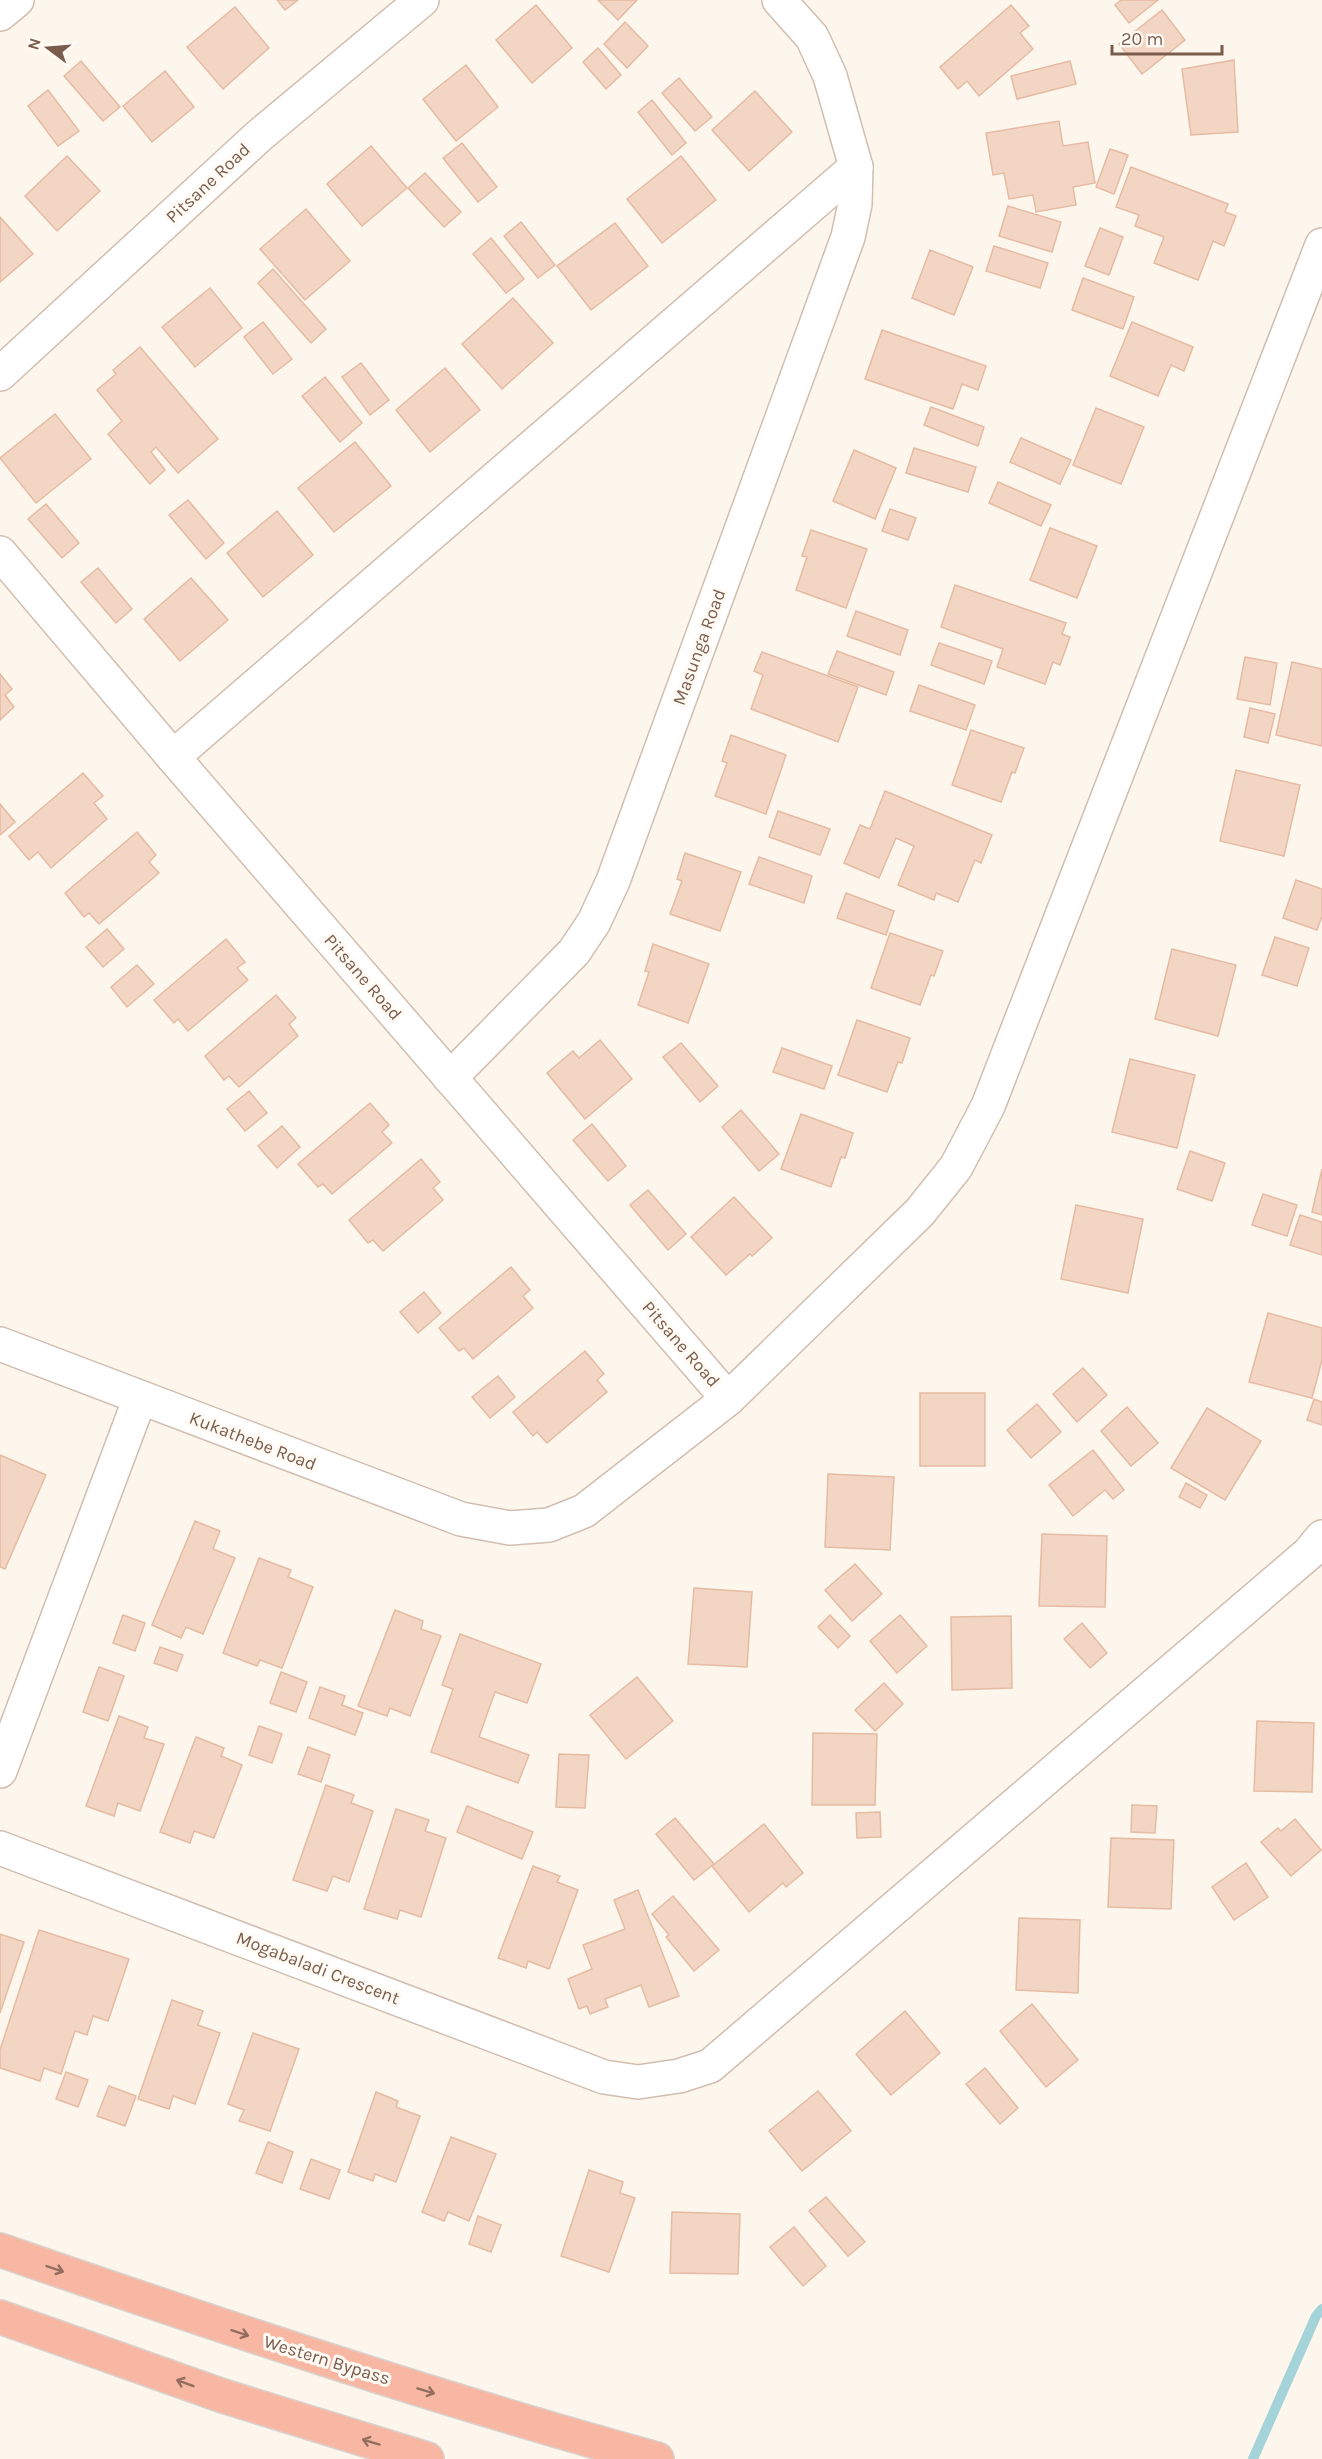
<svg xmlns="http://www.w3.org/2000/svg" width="1322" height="2459" font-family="Karla,sans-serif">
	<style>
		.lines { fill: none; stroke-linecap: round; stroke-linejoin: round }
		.stream { stroke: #a5d3da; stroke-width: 10 }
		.building { fill: #f3d5c3; stroke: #e6bba3; stroke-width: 1.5 }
		.minor-casing { stroke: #d1beb0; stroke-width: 36 }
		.highway-casing { stroke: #dad1cd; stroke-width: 36 }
		.minor { stroke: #fff; stroke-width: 33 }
		.highway { stroke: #f7b7a3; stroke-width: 33 }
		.oneway { stroke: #936e5e }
		.labels { text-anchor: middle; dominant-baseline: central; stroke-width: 6; stroke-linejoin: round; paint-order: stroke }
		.street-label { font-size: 18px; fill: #7a5c4d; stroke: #fffaf3 }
	</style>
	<rect width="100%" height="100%" fill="#fdf6ec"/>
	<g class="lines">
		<polyline class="stream" points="1253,2459 1316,2316 1322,2309"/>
	</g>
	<g class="building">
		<polygon points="277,0 298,0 285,10"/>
		<polygon points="598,0 637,0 618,20"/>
		<polygon points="1121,0 1158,0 1129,23 1115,5"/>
		<polygon points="536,5 572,48 532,83 496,40"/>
		<polygon points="1011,5 1029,26 1020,33 1033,49 979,96 967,81 958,89 940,67"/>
		<polygon points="235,7 269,48 223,89 187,47"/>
		<polygon points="1162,10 1185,40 1142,74 1119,44"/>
		<polygon points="625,22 648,46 627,68 604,44"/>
		<polygon points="598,48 621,75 606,89 583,62"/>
		<polygon points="1234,60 1238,132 1191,135 1182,69"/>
		<polygon points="81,61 120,107 103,121 64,76"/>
		<polygon points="1070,61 1076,84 1017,99 1011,76"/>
		<polygon points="466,65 498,107 456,141 423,99"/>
		<polygon points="165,71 194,107 152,142 123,106"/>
		<polygon points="679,78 712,117 695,131 662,93"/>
		<polygon points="48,90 79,131 58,146 28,106"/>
		<polygon points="755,91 792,132 749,171 712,130"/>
		<polygon points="652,100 686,143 672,155 638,112"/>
		<polygon points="1059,121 1063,146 1088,142 1095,183 1073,187 1076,205 1036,212 1033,195 1009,199 1004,173 993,175 986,133"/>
		<polygon points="462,143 497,187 478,202 443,158"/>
		<polygon points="371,146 407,188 362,226 327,184"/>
		<polygon points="1110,149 1128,155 1114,194 1096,187"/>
		<polygon points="67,156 100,191 57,231 25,196"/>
		<polygon points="681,156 716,200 662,243 627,199"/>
		<polygon points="1131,167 1228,204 1225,212 1236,216 1224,246 1213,241 1198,280 1154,263 1164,237 1135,226 1139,215 1116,207"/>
		<polygon points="425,173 461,212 444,227 408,188"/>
		<polygon points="1008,206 1061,222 1052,252 999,236"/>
		<polygon points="306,209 350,261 305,300 260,249"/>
		<polygon points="0,217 33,254 0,282"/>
		<polygon points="521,222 555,265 538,278 504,236"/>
		<polygon points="615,223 648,266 591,310 557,266"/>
		<polygon points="1100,228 1123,237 1109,275 1085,266"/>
		<polygon points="491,238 524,279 506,293 473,254"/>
		<polygon points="994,246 1048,263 1040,288 986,271"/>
		<polygon points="930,250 973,267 954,315 912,298"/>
		<polygon points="273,269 326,329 311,343 258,283"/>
		<polygon points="1083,278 1134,297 1123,329 1072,310"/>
		<polygon points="210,288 242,328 195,367 162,327"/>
		<polygon points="513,298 553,343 502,389 462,344"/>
		<polygon points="263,322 292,359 273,374 244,337"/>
		<polygon points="1132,322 1193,347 1184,371 1171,365 1158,396 1110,376"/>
		<polygon points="882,330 986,366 978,390 962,384 953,409 865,379"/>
		<polygon points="140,347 218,439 178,473 156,447 151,452 165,470 150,484 108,434 122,421 97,390 116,374 113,370"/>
		<polygon points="361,363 389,400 370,415 342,377"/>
		<polygon points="445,368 480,410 430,452 396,410"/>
		<polygon points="325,377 362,423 340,442 302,396"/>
		<polygon points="931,407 984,427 978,446 924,425"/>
		<polygon points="1096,408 1144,427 1121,484 1073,465"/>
		<polygon points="55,414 91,459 36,503 0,458"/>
		<polygon points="1021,438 1071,460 1060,484 1010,462"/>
		<polygon points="355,442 391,486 334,532 298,488"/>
		<polygon points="914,448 976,467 968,492 906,473"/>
		<polygon points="854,450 896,468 875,519 833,501"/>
		<polygon points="998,482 1051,505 1041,526 989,503"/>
		<polygon points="188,500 224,543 206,559 169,515"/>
		<polygon points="46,504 79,543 62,558 28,519"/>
		<polygon points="890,509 916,518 908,540 882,531"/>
		<polygon points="277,511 313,555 263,597 227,553"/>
		<polygon points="1050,528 1097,546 1077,598 1030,580"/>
		<polygon points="811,530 867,549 846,608 796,590 807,557 802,556"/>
		<polygon points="98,568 132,609 116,623 81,582"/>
		<polygon points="191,578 228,620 180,661 144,619"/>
		<polygon points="955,585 1066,623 1062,634 1070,637 1060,665 1053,662 1045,684 997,667 1003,649 941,627"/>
		<polygon points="856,611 908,630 900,655 847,636"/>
		<polygon points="939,643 992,661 984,684 931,665"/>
		<polygon points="837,651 894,672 886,695 828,674"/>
		<polygon points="762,652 858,687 838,742 751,709 763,675 754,671"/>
		<polygon points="1245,657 1277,663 1270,705 1237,699"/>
		<polygon points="1292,662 1322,669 1322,746 1276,735"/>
		<polygon points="0,674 12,689 5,695 14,707 0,720"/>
		<polygon points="919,685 975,705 966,730 910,711"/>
		<polygon points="1250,708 1275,714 1268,743 1244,737"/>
		<polygon points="971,730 1024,748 1015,773 1012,772 1001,802 952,785"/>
		<polygon points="731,735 786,755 766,814 715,796 727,763 722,761"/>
		<polygon points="1236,770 1300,785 1284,856 1220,841"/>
		<polygon points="83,773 103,796 94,803 107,819 51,868 38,852 29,860 9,836"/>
		<polygon points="885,791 992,835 981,863 975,860 958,902 936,893 934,900 898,885 914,846 896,838 879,878 844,863 860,825 870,829"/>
		<polygon points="0,804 15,822 0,835"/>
		<polygon points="778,811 830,829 820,855 769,837"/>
		<polygon points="137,832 156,855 149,862 159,873 99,924 89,913 84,917 65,893"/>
		<polygon points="685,853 741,872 720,931 670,914 682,881 677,879"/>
		<polygon points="759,857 812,876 804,903 749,884"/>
		<polygon points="1296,880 1322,889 1322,916 1317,930 1283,918"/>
		<polygon points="846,893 894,911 886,935 837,918"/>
		<polygon points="107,929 124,949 103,967 86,947"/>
		<polygon points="890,933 943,951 934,976 931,975 920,1005 871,988"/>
		<polygon points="1275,937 1309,948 1297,986 1262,975"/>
		<polygon points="226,939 245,962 237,968 248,980 188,1031 178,1019 174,1023 154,1000"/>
		<polygon points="653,944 709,964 688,1023 638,1005 649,972 645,971"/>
		<polygon points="1172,949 1236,965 1218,1036 1155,1019"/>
		<polygon points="137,965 154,984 127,1007 111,987"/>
		<polygon points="276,995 296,1018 289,1024 298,1036 239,1087 229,1076 224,1080 205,1056"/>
		<polygon points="857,1020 910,1038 902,1063 898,1062 887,1092 838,1075"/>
		<polygon points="600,1040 632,1079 585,1119 547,1073 573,1051 579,1058"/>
		<polygon points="681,1043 718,1086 700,1102 663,1057"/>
		<polygon points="782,1048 832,1066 824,1089 773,1072"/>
		<polygon points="1130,1059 1195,1075 1177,1148 1112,1132"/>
		<polygon points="249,1091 267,1113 245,1131 227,1109"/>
		<polygon points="370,1103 389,1125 382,1132 392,1143 332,1194 323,1184 318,1187 298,1164"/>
		<polygon points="741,1110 779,1154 759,1171 722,1127"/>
		<polygon points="801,1114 853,1133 845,1158 841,1157 831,1187 781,1169"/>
		<polygon points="592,1124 626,1166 608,1181 573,1140"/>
		<polygon points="282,1126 300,1147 277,1168 258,1146"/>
		<polygon points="1190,1151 1225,1163 1212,1201 1177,1189"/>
		<polygon points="421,1159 440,1182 433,1188 443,1200 383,1251 373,1240 368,1243 349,1220"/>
		<polygon points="1322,1169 1322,1215 1312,1212"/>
		<polygon points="648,1190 686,1234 668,1250 630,1205"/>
		<polygon points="1263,1194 1297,1205 1287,1236 1252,1225"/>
		<polygon points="734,1197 772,1238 752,1256 750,1254 726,1275 691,1237"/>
		<polygon points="1076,1205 1143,1219 1128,1293 1061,1279"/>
		<polygon points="1300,1215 1322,1222 1322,1255 1290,1245"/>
		<polygon points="511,1267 530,1290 523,1296 533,1308 473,1359 464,1348 459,1351 439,1328"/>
		<polygon points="424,1292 441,1313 418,1333 400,1312"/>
		<polygon points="1268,1313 1322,1328 1322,1360 1312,1398 1249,1382"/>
		<polygon points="585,1351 604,1374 597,1380 607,1392 547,1443 537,1432 533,1436 513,1412"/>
		<polygon points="1083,1368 1107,1395 1077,1422 1053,1394"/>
		<polygon points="498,1376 515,1397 490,1418 472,1397"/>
		<rect x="920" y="1393" width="65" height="73"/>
		<polygon points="1314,1399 1322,1402 1322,1425 1307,1420"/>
		<polygon points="1037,1404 1061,1432 1031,1458 1007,1430"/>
		<polygon points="1127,1407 1158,1443 1131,1466 1101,1431"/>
		<polygon points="1207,1408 1261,1441 1225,1500 1171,1468"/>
		<polygon points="1093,1450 1124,1490 1113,1499 1105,1490 1073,1516 1049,1485"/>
		<polygon points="0,1455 46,1475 5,1569 0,1567"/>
		<polygon points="828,1474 894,1477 890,1550 825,1547"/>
		<polygon points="1186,1483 1207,1495 1200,1508 1179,1497"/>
		<polygon points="195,1521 220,1531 213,1549 235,1558 203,1634 186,1627 181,1638 152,1625"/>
		<polygon points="1042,1534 1107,1536 1105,1607 1039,1606"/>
		<polygon points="259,1558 291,1570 288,1577 313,1587 282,1668 260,1660 257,1666 223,1653"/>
		<polygon points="855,1564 882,1594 852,1621 825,1590"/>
		<polygon points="694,1588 752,1592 747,1667 688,1664"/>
		<polygon points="395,1610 423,1621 421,1629 441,1636 410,1716 390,1708 387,1716 358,1706"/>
		<polygon points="123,1615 145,1623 135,1651 113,1643"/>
		<polygon points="830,1615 850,1636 838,1648 818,1627"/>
		<polygon points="900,1615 927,1646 897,1673 870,1641"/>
		<polygon points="1011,1616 1012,1688 952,1690 951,1617"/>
		<polygon points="1082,1623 1107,1653 1090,1668 1064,1639"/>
		<polygon points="460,1634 541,1664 527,1703 495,1692 479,1737 529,1755 518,1783 431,1752 453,1689 442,1685"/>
		<polygon points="160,1647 183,1655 177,1671 154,1663"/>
		<polygon points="99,1667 124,1676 108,1721 83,1712"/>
		<polygon points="281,1672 307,1682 296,1712 270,1703"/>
		<polygon points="637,1677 673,1721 626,1759 590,1715"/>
		<polygon points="884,1683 903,1704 875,1731 855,1710"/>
		<polygon points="320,1687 345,1696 342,1705 363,1713 355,1735 309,1718"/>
		<polygon points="119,1716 148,1727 144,1738 164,1744 140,1811 118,1803 114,1816 86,1806"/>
		<polygon points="1257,1721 1314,1723 1312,1792 1254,1791"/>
		<polygon points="259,1726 282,1734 272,1763 249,1755"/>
		<polygon points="813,1733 877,1734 875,1805 812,1805"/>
		<polygon points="196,1737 224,1748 221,1756 242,1765 214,1838 194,1831 190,1843 160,1832"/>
		<polygon points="308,1747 330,1755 321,1782 298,1774"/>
		<polygon points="559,1754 589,1755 585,1808 556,1807"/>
		<polygon points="326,1785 354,1795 351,1803 373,1811 349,1882 333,1876 327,1891 293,1880"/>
		<polygon points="1132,1805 1157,1806 1155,1833 1131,1832"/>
		<polygon points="467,1806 533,1832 522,1859 457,1832"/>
		<polygon points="396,1809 429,1820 425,1831 446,1838 421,1917 400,1910 397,1919 364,1909"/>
		<polygon points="880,1812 881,1837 857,1838 856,1813"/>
		<polygon points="675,1818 714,1864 694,1880 656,1834"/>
		<polygon points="1295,1819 1321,1850 1291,1876 1261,1842 1278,1828 1281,1831"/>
		<polygon points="764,1824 803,1873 786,1887 783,1883 749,1912 712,1866"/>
		<polygon points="1111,1838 1174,1840 1171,1909 1108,1907"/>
		<polygon points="1246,1863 1268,1897 1234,1920 1212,1887"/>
		<polygon points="533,1866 560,1876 557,1882 578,1890 549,1969 528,1961 526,1968 498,1958"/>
		<polygon points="638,1890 679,1996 649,2007 641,1985 605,1999 608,2007 590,2014 587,2006 579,2009 568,1979 592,1969 583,1945 625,1929 614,1900"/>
		<polygon points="673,1896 719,1950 694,1971 666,1937 669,1935 652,1914"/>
		<polygon points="1019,1918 1080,1920 1078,1993 1016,1990"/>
		<polygon points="39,1930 129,1959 108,2021 93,2016 87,2035 75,2031 61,2074 44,2068 40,2081 0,2068 0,2050"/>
		<polygon points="0,1934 24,1942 0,2013"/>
		<polygon points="172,2000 203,2011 198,2025 220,2033 195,2104 173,2096 169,2109 138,2099"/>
		<polygon points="1032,2004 1078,2060 1046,2087 1000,2031"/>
		<polygon points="905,2011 940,2053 891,2095 856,2054"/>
		<polygon points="253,2033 299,2049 270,2131 239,2121 244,2110 228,2104"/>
		<polygon points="985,2068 1018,2108 1000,2124 966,2084"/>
		<polygon points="66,2072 88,2080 78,2107 56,2099"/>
		<polygon points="109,2086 136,2096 125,2126 97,2116"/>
		<polygon points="818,2091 851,2131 802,2171 769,2131"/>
		<polygon points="376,2092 398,2101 396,2107 420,2116 396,2182 375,2174 373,2181 348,2172"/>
		<polygon points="451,2137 496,2154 469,2221 448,2212 444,2221 422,2212"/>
		<polygon points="268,2142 293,2152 282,2183 256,2173"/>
		<polygon points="311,2159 340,2170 329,2199 300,2189"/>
		<polygon points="589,2170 623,2182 620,2193 635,2198 609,2272 561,2256"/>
		<polygon points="826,2197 865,2242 848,2256 809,2211"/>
		<polygon points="672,2212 740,2214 738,2274 670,2273"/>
		<polygon points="478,2216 501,2225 491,2252 469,2244"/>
		<polygon points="794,2227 826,2266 803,2286 770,2247"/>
	</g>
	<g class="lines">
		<g class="minor-casing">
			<g id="minor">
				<polyline points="0,14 17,0"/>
				<polyline points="0,374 260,135 422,0"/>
				<polyline points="0,553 173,757 728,1399"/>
				<polyline points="173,757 856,167"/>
				<polyline points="450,1078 574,952 594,922 613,881 848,237 855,204 856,167 830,76 812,37 779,0"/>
				<polyline points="0,1344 461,1519 510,1528 549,1525 584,1511 728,1399 920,1212 956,1167 988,1106 1322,245"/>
				<polyline points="0,1771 140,1398"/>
				<polyline points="0,1848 604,2077 638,2082 679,2076 710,2066 1309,1553 1322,1537"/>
			</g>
		</g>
		<g class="highway-casing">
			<g id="highway">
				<path d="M0,2250c217,75 435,148 657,209"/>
				<polyline points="0,2317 223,2396 427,2459"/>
			</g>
		</g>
		<use href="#minor" class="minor"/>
		<use href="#highway" class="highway"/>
	</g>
	<defs><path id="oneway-shaft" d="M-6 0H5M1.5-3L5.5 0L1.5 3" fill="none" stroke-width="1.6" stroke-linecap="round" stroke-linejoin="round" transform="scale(1.5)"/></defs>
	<g class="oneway">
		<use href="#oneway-shaft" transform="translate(55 2269) rotate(19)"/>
		<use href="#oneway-shaft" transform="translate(240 2333) rotate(18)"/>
		<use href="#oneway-shaft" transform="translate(185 2383) rotate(-160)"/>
		<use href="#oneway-shaft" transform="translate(426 2391) rotate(17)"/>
		<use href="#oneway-shaft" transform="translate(371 2442) rotate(-163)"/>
	</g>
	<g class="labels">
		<g class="street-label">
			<text transform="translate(208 183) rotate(-43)">Pitsane Road</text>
			<text transform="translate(699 647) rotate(-70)">Masunga Road</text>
			<text transform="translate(363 977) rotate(49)">Pitsane Road</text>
			<text transform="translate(681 1344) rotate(49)">Pitsane Road</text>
			<text transform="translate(253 1441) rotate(21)">Kukathebe Road</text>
			<text transform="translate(318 1968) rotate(21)">Mogabaladi Crescent</text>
			<text transform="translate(327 2360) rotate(17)">Western Bypass</text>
		</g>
	</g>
	<g transform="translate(48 48) rotate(286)" stroke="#fffaf3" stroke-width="4.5" paint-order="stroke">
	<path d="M0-4.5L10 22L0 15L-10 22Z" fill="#7a5c4d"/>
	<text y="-9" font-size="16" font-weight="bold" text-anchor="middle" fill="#7a5c4d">N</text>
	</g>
	<path d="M1112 45v9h110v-9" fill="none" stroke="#7a5c4d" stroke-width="3"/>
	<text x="1121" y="45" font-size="18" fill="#7a5c4d" stroke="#fffaf3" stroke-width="4.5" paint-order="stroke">20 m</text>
</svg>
